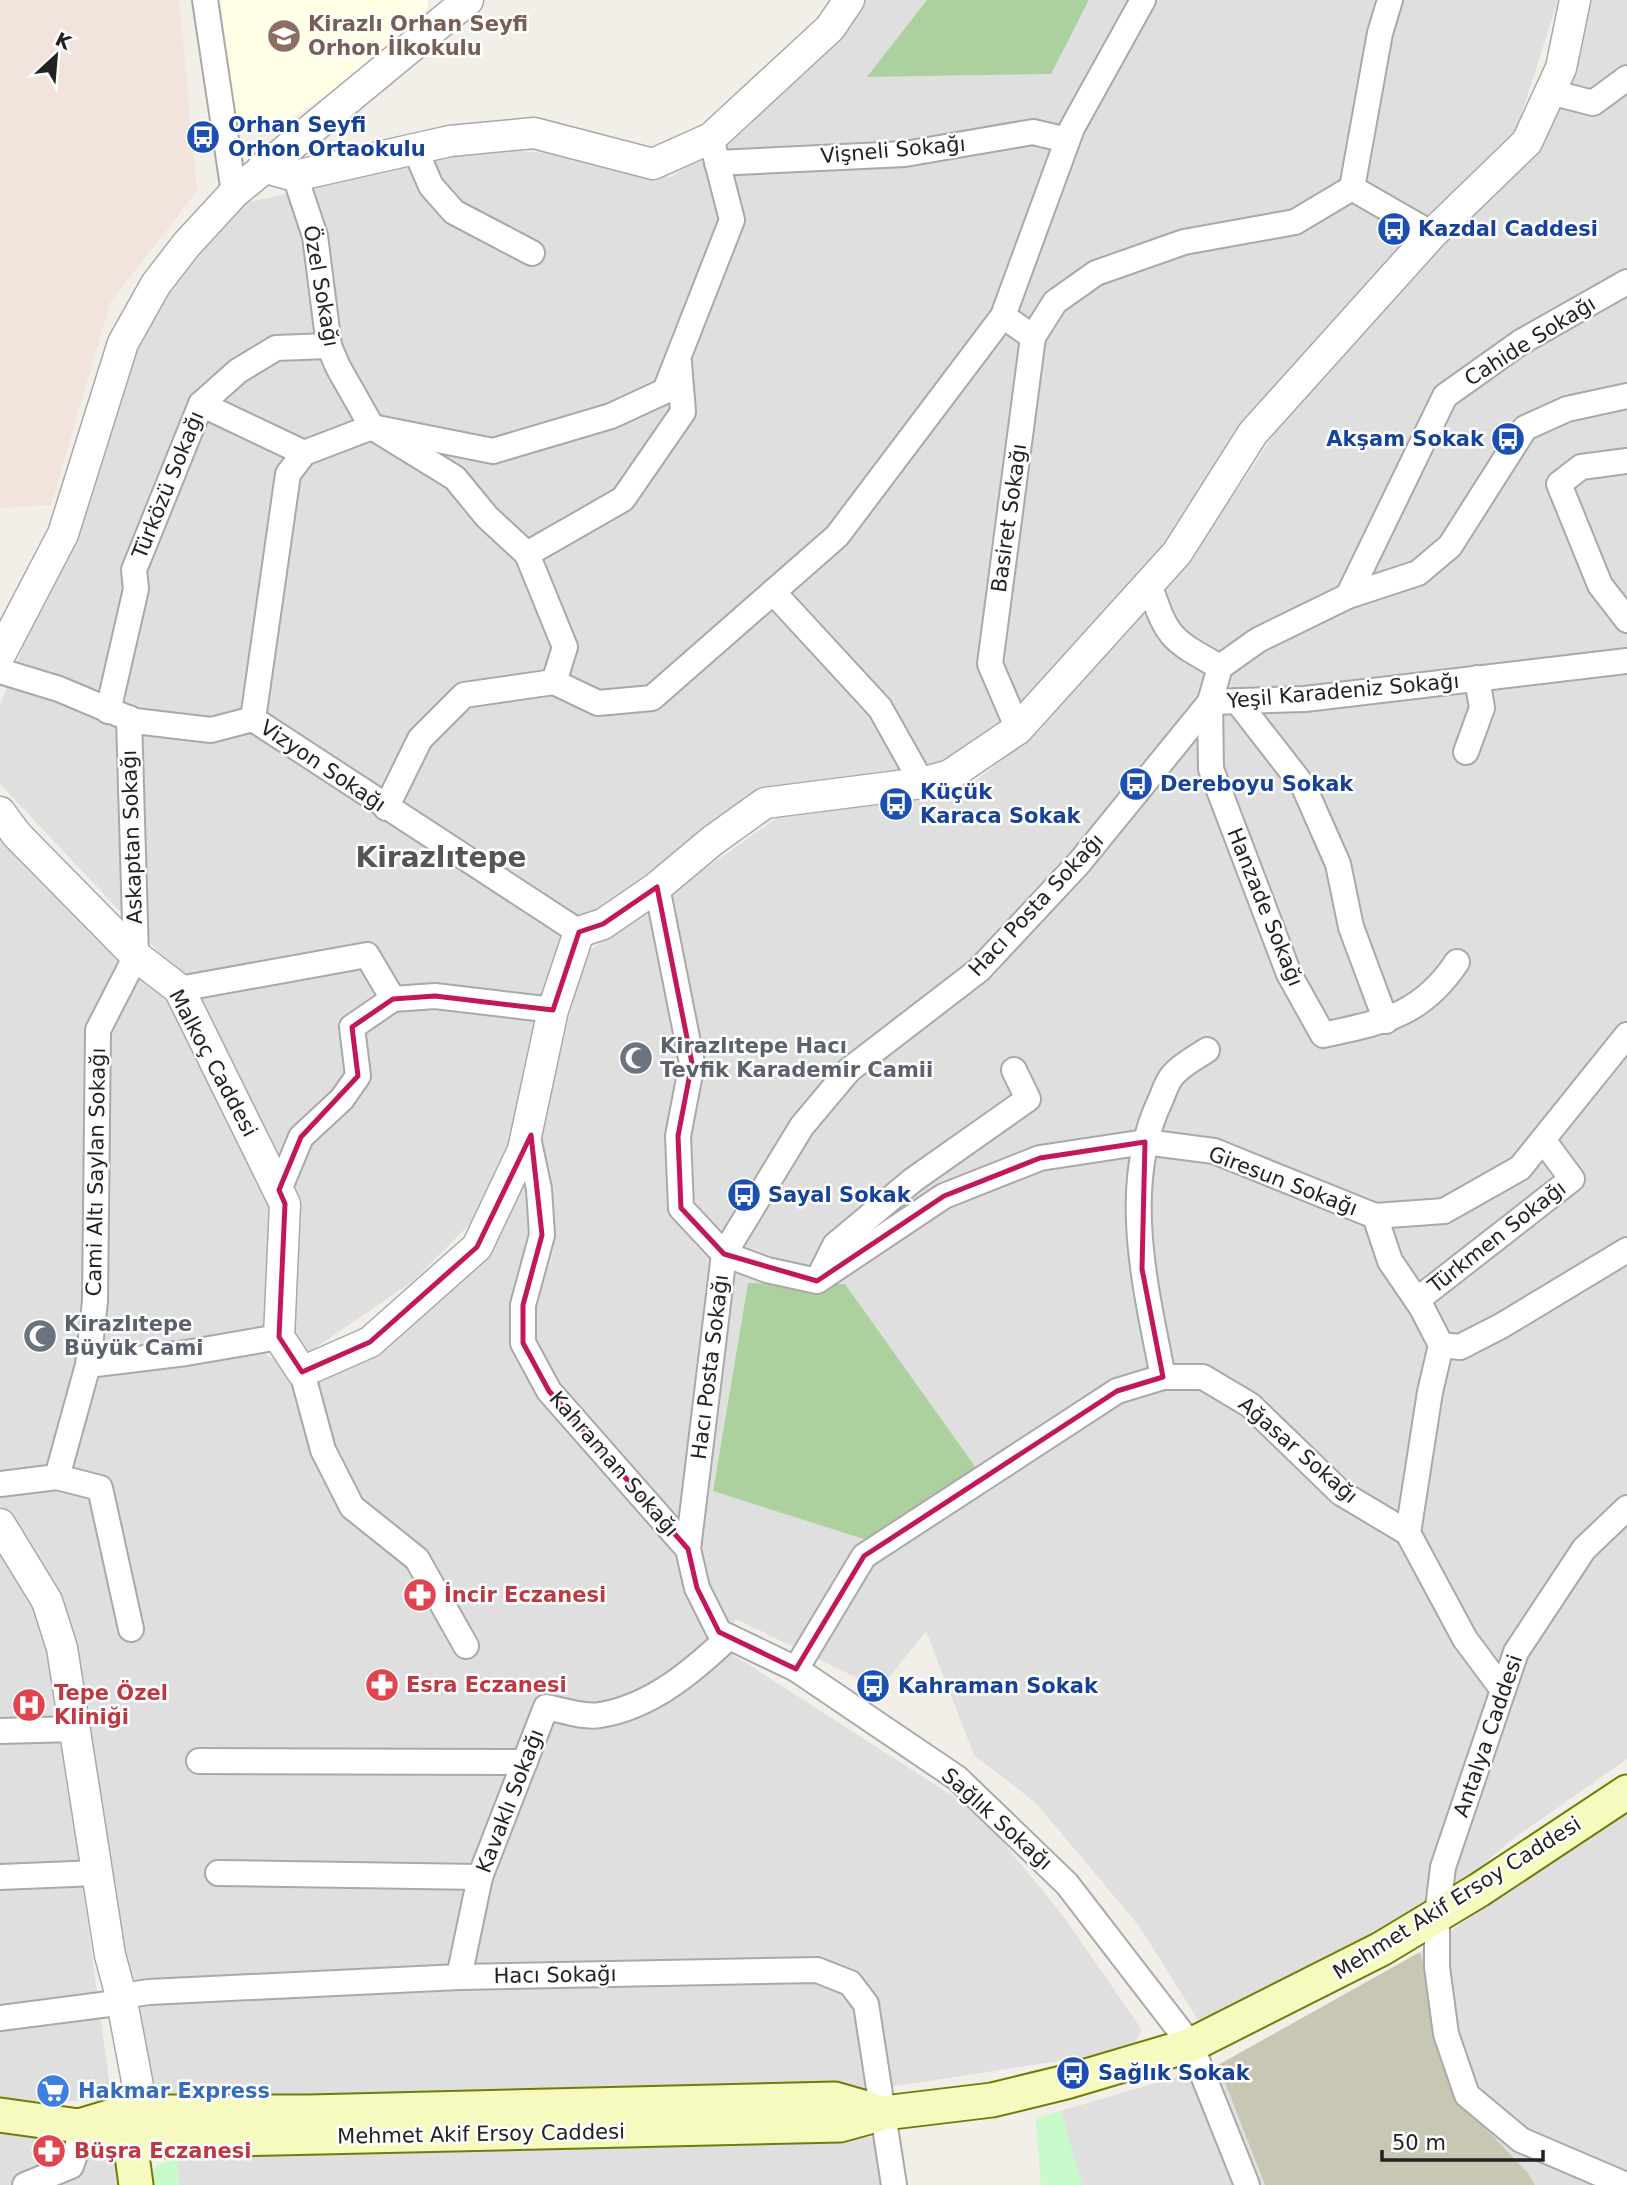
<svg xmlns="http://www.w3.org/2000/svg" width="1627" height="2185" font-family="'DejaVu Sans',sans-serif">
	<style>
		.residential { fill: #e0dfdf; fill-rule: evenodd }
		.education { fill: #ffffe5 }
		.military { fill: #f3e3dd }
		.construction { fill: #c7c7b4 }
		.forest { fill: #add19e }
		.park { fill: #c8facc }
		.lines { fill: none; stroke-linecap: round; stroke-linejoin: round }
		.minor-casing { stroke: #a9a9a9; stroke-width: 28 }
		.tertiary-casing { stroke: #a9a9a9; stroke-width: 33 }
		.secondary-casing { stroke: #707d05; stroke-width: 37 }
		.minor { stroke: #fff; stroke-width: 24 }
		.tertiary { stroke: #fff; stroke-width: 30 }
		.secondary { stroke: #f7fabf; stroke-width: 33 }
		.marked { fill: none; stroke: #c2185b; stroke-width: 5; stroke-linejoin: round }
		.labels { text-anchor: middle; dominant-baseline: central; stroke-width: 5; stroke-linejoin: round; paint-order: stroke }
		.education-label { font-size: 21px; font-weight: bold; fill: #785e54; stroke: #fff; text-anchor: start }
		.transit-label { font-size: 21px; font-weight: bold; fill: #164399; stroke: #fff; text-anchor: start }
		.street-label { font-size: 21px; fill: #222; stroke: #fff }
		.worship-label { font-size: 21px; font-weight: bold; fill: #5b616d; stroke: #fff; text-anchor: start }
		.health-label { font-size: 21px; font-weight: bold; fill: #be3a42; stroke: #fff; text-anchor: start }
		.shop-label { font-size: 21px; font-weight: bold; fill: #366cbe; stroke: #fff; text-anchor: start }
		.district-label { font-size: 28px; font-weight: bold; fill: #555; stroke: #fff }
	</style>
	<rect width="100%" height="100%" fill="#f2efe9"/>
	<g class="residential">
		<polygon points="862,0 927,0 868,77 1050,74 1089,0 1558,0 1515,135 1235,433 1162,553 1021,708 952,764 760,796 579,920 515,1138 480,1214 413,1281 309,1352 290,1333 301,1214 185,980 0,784 0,705 37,611 83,525 137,343 164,295 236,205 487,149 559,154 671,177 746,124"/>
		<path d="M1587,0h40v1759l-117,82 -71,62 -237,123 -63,-100 -103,-123 -62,-48 -48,-124 -46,58 -144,-70 -21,24 264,170 85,104 78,113 -11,20 -268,41 -710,5 -30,-138 -50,-326 -73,-127v-672l171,166 102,211 -6,146 49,20 174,-126 52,-123 43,-173 203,-144 177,-21 74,-58 198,-241 44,-66 162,-186 91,-89zM748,1283l97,1 -132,207v-1z"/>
		<polygon points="0,1555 42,1623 78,1853 112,2101 0,2101"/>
		<polygon points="1627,1809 1627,2185 1535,2185 1528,2173 1461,2102 1420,1952"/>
		<polygon points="1218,2065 1265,2185 1041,2185 1036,2118"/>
		<polygon points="0,2132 122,2149 125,2185 0,2185"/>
		<polygon points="881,2137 885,2185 179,2185 177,2159"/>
	</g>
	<polygon class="education" points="221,0 427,0 428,8 387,53 362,73 273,130 242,124 232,102"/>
	<polygon class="military" points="0,0 179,0 197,191 110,303 51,505 0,508"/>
	<polygon class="construction" points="1420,1952 1461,2102 1528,2173 1535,2185 1265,2185 1218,2065"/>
	<g class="forest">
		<polygon points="927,0 1089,0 1051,74 867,77"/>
		<polygon points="748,1283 845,1284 989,1486 895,1549 713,1491"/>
	</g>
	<g class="park">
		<polygon points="1061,2111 1082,2185 1041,2185 1036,2118"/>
		<polygon points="177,2159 179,2185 148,2185 155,2166"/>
	</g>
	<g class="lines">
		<g class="minor-casing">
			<g id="minor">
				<polyline points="205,0 234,193"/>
				<polyline points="1390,0 1380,33 1352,188 1432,234"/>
				<polyline points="1550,92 1593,103 1627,78"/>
				<polyline points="415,149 431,186 454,212 532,253"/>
				<polyline points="717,163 905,154 1033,132 1067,140"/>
				<polyline points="295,176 315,236 329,346 338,367 372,427 455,478 487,517 527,554 565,647 554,682"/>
				<polyline points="1003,316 1033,337 990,664 1018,729"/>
				<polyline points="1033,337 1055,302 1096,273 1184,242 1295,222 1352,188"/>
				<polyline points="201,404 304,453"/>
				<polyline points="1627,461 1581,467 1559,484 1600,585 1627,620"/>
				<polyline points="527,554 623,499 683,412 679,363"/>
				<path d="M1149,584c19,55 21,55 71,83"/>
				<polyline points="773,592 880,708 922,783"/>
				<polyline points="1348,596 1445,396 1521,342 1627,282"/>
				<polyline points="0,671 59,689 135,721 211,730 253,719 579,932"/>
				<polyline points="1237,701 1304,787 1338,864 1351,927 1386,1021"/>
				<polyline points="1210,702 1079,863 979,970 849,1070 802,1126 724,1254 688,1549 697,1588 719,1632 796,1669 957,1778 1067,1884 1191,2045 1247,2185"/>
				<polyline points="1210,702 1305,699 1627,661"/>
				<polyline points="108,711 136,589 134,570 201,404 238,371 276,348 329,346"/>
				<polyline points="129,718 136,956 98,1030 95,1301 88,1365 57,1477 100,1488 131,1629"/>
				<polyline points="253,719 288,474 304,453 372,427 493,451 611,416 665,391 732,220 711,138"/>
				<polyline points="1466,752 1482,708 1477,678"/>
				<polyline points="386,808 420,739 464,695 554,682 598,703 652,698 837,536 1003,316 1072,128 1143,0"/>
				<polyline points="657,887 692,1063 678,1136 681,1208 724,1254 767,1270 817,1281 944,1196 1040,1158 1145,1142 1214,1151 1375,1216 1444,1211 1520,1168 1627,1035"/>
				<path d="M1457,962c-36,54 -74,60 -134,73l-34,-61 -78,-205 -1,-67 10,-35 38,-27 90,-44 70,-23 32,-27 75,-118 42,-19 60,-13"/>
				<polyline points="179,989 367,955 393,999"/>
				<polyline points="527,1133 539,1189 542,1235 523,1305 523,1343 549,1391 688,1549"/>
				<polyline points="279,1190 301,1137 342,1099 358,1076 352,1027 393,999 435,996 553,1010"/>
				<polyline points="1375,1216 1390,1261 1422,1308 1441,1345 1430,1392 1408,1533"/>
				<polyline points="819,1277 835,1245 913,1180 1028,1099 1014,1070"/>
				<polyline points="1417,1300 1572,1179 1543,1140"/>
				<polyline points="1441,1345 1460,1347 1501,1326 1627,1250"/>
				<polyline points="88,1365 186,1353 279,1337"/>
				<polyline points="302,1372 323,1450 352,1507 417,1559 466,1646"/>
				<path d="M1163,1377c-17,-88 -44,-192 -2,-278 3,-7 6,-18 12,-24 8,-10 24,-18 34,-25"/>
				<polyline points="0,1484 57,1477"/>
				<polyline points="1408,1533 1465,1639 1503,1690"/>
				<polyline points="796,1669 864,1556 1117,1391 1163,1377 1203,1377 1250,1405 1341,1493 1408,1533"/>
				<polyline points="0,1731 75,1729"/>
				<polyline points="199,1761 525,1762"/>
				<polyline points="218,1873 480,1877"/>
				<polyline points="0,1877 97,1873"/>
				<path d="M459,1977l21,-100 66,-170c16,3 38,11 54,8 51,-8 93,-44 129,-78"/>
				<polyline points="0,2018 109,2004 121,1996 149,1992 459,1977 817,1970 850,1983 866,2004 894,2185"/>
				<polyline points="25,2185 71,2166 78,2146 79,2126"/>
				<polyline points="1626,2185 1521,2140 1467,2095 1446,2034 1437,1967 1437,1916 1443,1867 1516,1652 1584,1549 1627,1508"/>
			</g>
		</g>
		<g class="tertiary-casing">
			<g id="tertiary">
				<polyline points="263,167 295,176 450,141 534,133 653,164 711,138 830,28 849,0"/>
				<polyline points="0,655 63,534 123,343 156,284 187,244 234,193 468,0"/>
				<polyline points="0,812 17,835 136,956 179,989 285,1204 279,1337 302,1372 370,1342 477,1247 523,1150 553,1010 579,932 603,924 657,887 712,841 765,803 922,783 950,775 1018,729 1177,553 1253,433 1432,234 1527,142 1561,68 1575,0"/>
				<polyline points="0,1524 47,1601 62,1648 110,1955 121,1996 143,2113"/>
			</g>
		</g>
		<g class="secondary-casing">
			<g id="secondary">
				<polyline points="0,2115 79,2126 131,2141 148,2141 840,2125 884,2113 992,2100 1066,2082 1191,2045 1381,1949 1479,1890 1627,1792"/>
				<polyline points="127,2118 136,2185"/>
				<polyline points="79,2126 126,2112 309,2112 835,2099 884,2113"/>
			</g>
		</g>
		<use href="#minor" class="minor"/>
		<use href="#tertiary" class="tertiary"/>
		<use href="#secondary" class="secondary"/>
	</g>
	<path class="marked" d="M657,887l35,176 -14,73 3,72 43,46 93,27 127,-85 96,-38 105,-16 -3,127 21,108 -46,14 -253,165 -68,113 -77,-37 -22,-44 -9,-39 -139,-158 -26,-48v-38l19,-70 -11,-100 -54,112 -107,95 -68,30 -23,-35 6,-133 -6,-14 22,-53 57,-61 -6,-49 41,-28 42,-3 118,14 26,-78 24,-8z"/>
	<defs>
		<g id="school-disc" transform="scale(1.75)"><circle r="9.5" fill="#8d6e63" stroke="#fff"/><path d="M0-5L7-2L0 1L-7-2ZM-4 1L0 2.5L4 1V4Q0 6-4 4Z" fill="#fff"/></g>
		<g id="bus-disc" transform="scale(1.75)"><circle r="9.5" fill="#1a4fb4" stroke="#fff"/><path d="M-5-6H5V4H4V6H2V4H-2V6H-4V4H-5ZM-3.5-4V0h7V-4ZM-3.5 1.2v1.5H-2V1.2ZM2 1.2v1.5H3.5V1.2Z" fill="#fff"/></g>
		<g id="mosque-disc" transform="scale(1.75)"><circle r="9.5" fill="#6b7280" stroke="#fff"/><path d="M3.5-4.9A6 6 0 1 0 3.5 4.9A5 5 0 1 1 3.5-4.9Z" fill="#fff"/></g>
		<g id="pharmacy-disc" transform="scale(1.75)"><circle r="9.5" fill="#e0444e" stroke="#fff"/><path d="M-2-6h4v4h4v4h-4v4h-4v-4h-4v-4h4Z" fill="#fff"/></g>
		<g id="hospital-disc" transform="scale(1.75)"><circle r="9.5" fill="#e0444e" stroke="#fff"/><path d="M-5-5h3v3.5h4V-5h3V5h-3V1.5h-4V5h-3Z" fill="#fff"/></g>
		<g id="supermarket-disc" transform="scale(1.75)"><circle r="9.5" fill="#3f7fe0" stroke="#fff"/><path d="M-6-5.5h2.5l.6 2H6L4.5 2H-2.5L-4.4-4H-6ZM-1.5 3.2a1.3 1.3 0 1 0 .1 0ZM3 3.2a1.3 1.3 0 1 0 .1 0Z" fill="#fff"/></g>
	</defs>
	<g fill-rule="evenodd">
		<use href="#school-disc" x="284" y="36"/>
		<use href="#bus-disc" x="203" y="137"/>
		<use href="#bus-disc" x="1394" y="229"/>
		<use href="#bus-disc" x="1508" y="439"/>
		<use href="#bus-disc" x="1136" y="784"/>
		<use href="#bus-disc" x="896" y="804"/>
		<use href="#mosque-disc" x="636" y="1058"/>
		<use href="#bus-disc" x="744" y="1195"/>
		<use href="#mosque-disc" x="40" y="1336"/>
		<use href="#pharmacy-disc" x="420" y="1595"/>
		<use href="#pharmacy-disc" x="382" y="1685"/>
		<use href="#bus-disc" x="873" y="1686"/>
		<use href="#hospital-disc" x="29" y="1705"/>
		<use href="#bus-disc" x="1073" y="2073"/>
		<use href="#supermarket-disc" x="53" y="2091"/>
		<use href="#pharmacy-disc" x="49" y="2151"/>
	</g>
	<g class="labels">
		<g class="education-label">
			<text x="308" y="24">Kirazlı Orhan Seyfi<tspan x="308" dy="24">Orhon İlkokulu</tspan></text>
		</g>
		<g class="transit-label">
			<text x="228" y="125">Orhan Seyfi<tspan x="228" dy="24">Orhon Ortaokulu</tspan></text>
			<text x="1418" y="229">Kazdal Caddesi</text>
			<text x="1484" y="439" text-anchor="end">Akşam Sokak</text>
			<text x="1160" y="784">Dereboyu Sokak</text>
			<text x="920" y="792">Küçük<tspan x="920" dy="24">Karaca Sokak</tspan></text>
			<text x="768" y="1195">Sayal Sokak</text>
			<text x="898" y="1686">Kahraman Sokak</text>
			<text x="1098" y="2073">Sağlık Sokak</text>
		</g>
		<g class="street-label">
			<text transform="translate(893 150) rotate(-5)">Vişneli Sokağı</text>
			<text transform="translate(321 286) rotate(80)">Özel Sokağı</text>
			<text transform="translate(1530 341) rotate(-32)">Cahide Sokağı</text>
			<text transform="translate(168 485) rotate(-68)">Türközü Sokağı</text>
			<text transform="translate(1009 518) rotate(-82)">Basiret Sokağı</text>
			<text transform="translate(1343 691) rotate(-5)">Yeşil Karadeniz Sokağı</text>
			<text transform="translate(323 766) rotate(34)">Vizyon Sokağı</text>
			<text transform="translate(132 837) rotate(-92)">Askaptan Sokağı</text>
			<text transform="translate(1036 905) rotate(-47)">Hacı Posta Sokağı</text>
			<text transform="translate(1265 907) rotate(68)">Hanzade Sokağı</text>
			<text transform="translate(213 1063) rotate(62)">Malkoç Caddesi</text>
			<text transform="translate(96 1172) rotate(-89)">Cami Altı Saylan Sokağı</text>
			<text transform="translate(1283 1181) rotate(21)">Giresun Sokağı</text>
			<text transform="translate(1497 1237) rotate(-38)">Türkmen Sokağı</text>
			<text transform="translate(710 1367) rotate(-83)">Hacı Posta Sokağı</text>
			<text transform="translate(1298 1450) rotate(41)">Ağasar Sokağı</text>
			<text transform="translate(614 1464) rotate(49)">Kahraman Sokağı</text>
			<text transform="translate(1488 1736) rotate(-71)">Antalya Caddesi</text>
			<text transform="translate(510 1801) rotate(-69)">Kavaklı Sokağı</text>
			<text transform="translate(997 1819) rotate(42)">Sağlık Sokağı</text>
			<text transform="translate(1457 1898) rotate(-32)">Mehmet Akif Ersoy Caddesi</text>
			<text transform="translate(555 1975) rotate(-1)">Hacı Sokağı</text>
			<text transform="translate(481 2134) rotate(-1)">Mehmet Akif Ersoy Caddesi</text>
		</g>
		<g class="worship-label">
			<text x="660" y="1046">Kirazlıtepe Hacı<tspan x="660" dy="24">Tevfik Karademir Camii</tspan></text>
			<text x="64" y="1324">Kirazlıtepe<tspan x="64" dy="24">Büyük Cami</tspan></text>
		</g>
		<g class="health-label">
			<text x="444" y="1595">İncir Eczanesi</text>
			<text x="406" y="1685">Esra Eczanesi</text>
			<text x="54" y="1693">Tepe Özel<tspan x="54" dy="24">Kliniği</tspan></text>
			<text x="74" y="2151">Büşra Eczanesi</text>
		</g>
		<g class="shop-label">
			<text x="78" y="2091">Hakmar Express</text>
		</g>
		<g class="district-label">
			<text x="441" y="857">Kirazlıtepe</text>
		</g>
	</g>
	<g transform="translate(56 56) rotate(26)" stroke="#ffffff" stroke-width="5" paint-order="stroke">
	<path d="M0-5L12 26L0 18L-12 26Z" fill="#222222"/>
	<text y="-10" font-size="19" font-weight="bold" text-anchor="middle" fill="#222222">K</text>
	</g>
	<path d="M1382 2150v10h161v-10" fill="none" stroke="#222222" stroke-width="3.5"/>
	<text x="1392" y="2150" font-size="21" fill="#222222" stroke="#ffffff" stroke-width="5" paint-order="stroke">50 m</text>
</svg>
